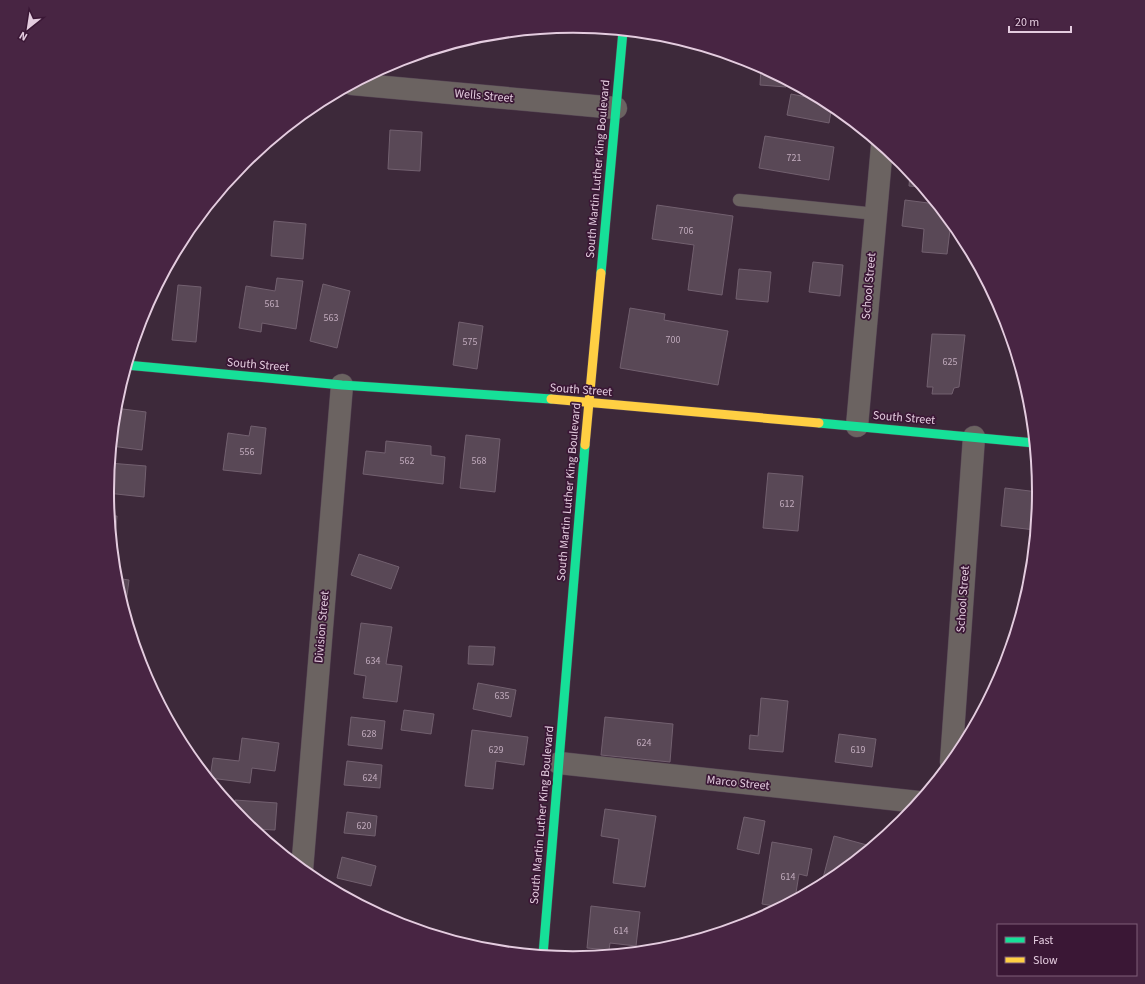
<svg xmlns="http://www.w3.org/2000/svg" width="1145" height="984" font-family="'Source Sans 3',sans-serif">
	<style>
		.building { fill: #594856; stroke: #72606f }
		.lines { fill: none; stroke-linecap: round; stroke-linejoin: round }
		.lane-casing { stroke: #564554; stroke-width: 13 }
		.street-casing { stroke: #564554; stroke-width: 23 }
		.fast-casing { stroke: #564554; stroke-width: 10 }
		.slow-casing { stroke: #564554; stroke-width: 10 }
		.lane { stroke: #6b6361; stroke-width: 12 }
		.street { stroke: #6b6361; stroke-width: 22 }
		.fast { stroke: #16e098; stroke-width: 9 }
		.slow { stroke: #ffcf43; stroke-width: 9 }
		.labels { text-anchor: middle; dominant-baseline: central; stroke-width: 3.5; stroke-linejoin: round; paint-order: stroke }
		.number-label { font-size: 10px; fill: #c1abbd }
		.street-label { font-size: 12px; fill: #e4ccdf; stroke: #3a1735 }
		.rim { fill: none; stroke: #e4ccdf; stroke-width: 2 }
	</style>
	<rect width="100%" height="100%" fill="#3d293a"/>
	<g class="building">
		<polygon points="761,67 787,81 786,87 760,85"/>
		<polygon points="791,94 822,100 832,105 829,123 787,115"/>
		<polygon points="390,130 422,132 420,171 388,169"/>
		<polygon points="765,136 834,147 829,180 759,168"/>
		<polygon points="910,173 922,187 909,186"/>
		<polygon points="905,200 936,204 958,231 950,230 947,254 922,252 924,229 902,226"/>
		<polygon points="657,205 733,216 722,295 688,290 694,245 652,239"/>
		<polygon points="274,221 306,224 303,259 271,256"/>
		<polygon points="813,262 843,265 840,296 809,292"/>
		<polygon points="739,269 771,272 768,302 736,299"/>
		<polygon points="277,278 303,281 296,329 262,323 261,332 239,328 246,286 275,291"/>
		<polygon points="323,284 350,291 337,348 310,341"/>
		<polygon points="178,285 201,287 196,342 172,340"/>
		<polygon points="630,308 665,314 664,320 728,331 718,385 620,368"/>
		<polygon points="459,322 483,326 477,369 453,365"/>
		<polygon points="932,334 965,335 959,387 954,388 952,394 932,394 933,387 927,387"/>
		<polygon points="115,408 146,412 142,450 111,446"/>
		<polygon points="251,426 266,428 261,474 223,470 228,433 249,436"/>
		<polygon points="466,435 500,439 495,492 460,488"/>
		<polygon points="386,441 431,446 431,455 445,457 443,484 363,474 366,451 385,453"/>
		<polygon points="109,463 146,466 144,497 107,493"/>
		<polygon points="768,473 803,476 798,531 763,528"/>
		<polygon points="1005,488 1038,492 1035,530 1001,526"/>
		<polygon points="109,516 117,516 114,550 112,549"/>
		<polygon points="359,554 399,567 391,589 351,575"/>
		<polygon points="115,578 129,580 126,603 121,602"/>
		<polygon points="361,623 392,627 386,664 402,666 397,702 363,698 366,676 354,674"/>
		<polygon points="469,646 495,647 493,665 468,664"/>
		<polygon points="478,683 516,690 511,717 473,709"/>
		<polygon points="761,698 788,701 783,752 749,749 750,735 758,736"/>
		<polygon points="404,710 434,714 431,734 401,730"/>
		<polygon points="351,717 385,721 382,749 348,745"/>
		<polygon points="605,717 673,724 670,762 601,755"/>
		<polygon points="472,730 528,737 524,765 496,761 493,789 465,786"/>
		<polygon points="839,734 876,739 872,767 835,762"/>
		<polygon points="242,738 279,743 275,771 252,768 250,783 210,778 213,758 239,761"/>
		<polygon points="347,761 382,765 380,788 344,785"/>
		<polygon points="235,800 277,803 275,830 252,829 243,821 235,811"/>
		<polygon points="605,809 656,816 645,887 613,883 619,839 601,836"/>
		<polygon points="347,812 377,816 375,836 344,833"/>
		<polygon points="744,817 765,821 759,854 737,849"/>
		<polygon points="834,836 867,845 865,852 831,880 825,883 822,882"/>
		<polygon points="772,842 812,849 807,876 799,874 795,899 780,907 762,904"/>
		<polygon points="342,857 376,866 371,886 337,878"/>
		<polygon points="591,906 640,912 636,946 610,943 609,950 587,948"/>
	</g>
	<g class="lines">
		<g class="lane-casing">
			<polyline id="lane" points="739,200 876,214"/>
		</g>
		<g class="street-casing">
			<g id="street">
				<polyline points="352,84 616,108"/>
				<polyline points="857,426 882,146"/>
				<polyline points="951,762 974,437"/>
				<polyline points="559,763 918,802"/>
				<polyline points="302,870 342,385"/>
			</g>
		</g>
		<g class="fast-casing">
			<g id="fast">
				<polyline points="601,273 623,31"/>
				<polyline points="126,365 342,385 551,399"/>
				<polyline points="819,423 1034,443"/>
				<polyline points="543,955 585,445"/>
			</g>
		</g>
		<g class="slow-casing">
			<g id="slow">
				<polyline points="551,399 819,423"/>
				<polyline points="585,445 601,273"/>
			</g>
		</g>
		<use href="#lane" class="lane"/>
		<use href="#street" class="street"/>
		<use href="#fast" class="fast"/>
		<use href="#slow" class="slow"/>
	</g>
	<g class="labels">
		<g class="number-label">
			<text x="794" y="158">721</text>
			<text x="686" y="231">706</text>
			<text x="272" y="304">561</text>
			<text x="331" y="318">563</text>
			<text x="673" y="340">700</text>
			<text x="470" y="342">575</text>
			<text x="950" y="362">625</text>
			<text x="247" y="452">556</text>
			<text x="407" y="461">562</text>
			<text x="479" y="461">568</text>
			<text x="787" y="504">612</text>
			<text x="373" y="661">634</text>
			<text x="502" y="696">635</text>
			<text x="369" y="734">628</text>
			<text x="644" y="743">624</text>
			<text x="496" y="750">629</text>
			<text x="858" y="750">619</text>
			<text x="370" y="778">624</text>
			<text x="364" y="826">620</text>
			<text x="788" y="877">614</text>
			<text x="621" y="931">614</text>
		</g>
		<g class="street-label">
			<text transform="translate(484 96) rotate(5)">Wells Street</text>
			<text transform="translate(598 169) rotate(-85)">South Martin Luther King Boulevard</text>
			<text transform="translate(869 286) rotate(-85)">School Street</text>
			<text transform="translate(258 365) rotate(5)">South Street</text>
			<text transform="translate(581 390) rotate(4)">South Street</text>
			<text transform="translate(904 418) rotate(5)">South Street</text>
			<text transform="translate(569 492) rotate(-85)">South Martin Luther King Boulevard</text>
			<text transform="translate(963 599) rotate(-86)">School Street</text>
			<text transform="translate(322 627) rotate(-85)">Division Street</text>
			<text transform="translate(738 783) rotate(6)">Marco Street</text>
			<text transform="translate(542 815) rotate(-85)">South Martin Luther King Boulevard</text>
		</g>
	</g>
	<path d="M0 0H1145V984H0ZM114 492a459 459 0 1 1 918 0a459 459 0 1 1-918 0Z" fill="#482543" fill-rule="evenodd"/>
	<path class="rim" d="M114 492a459 459 0 1 1 918 0a459 459 0 1 1-918 0Z"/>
	<rect x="997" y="924" width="140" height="52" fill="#3a1735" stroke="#7e5f79"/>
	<rect x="1005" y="937" width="20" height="6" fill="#16e098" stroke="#7e5f79"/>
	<text x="1033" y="944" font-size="12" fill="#e4ccdf">Fast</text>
	<rect x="1005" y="957" width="20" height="6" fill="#ffcf43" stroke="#7e5f79"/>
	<text x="1033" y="964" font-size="12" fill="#e4ccdf">Slow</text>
	<g transform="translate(28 28) rotate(210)" stroke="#3a1735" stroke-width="3" paint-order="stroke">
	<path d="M0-3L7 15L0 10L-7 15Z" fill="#e4ccdf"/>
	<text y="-6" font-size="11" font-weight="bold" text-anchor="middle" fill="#e4ccdf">N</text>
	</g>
	<path d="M1009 26v6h62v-6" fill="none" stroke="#e4ccdf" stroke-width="2"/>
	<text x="1015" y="26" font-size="12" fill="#e4ccdf" stroke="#3a1735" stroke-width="3" paint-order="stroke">20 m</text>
</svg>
